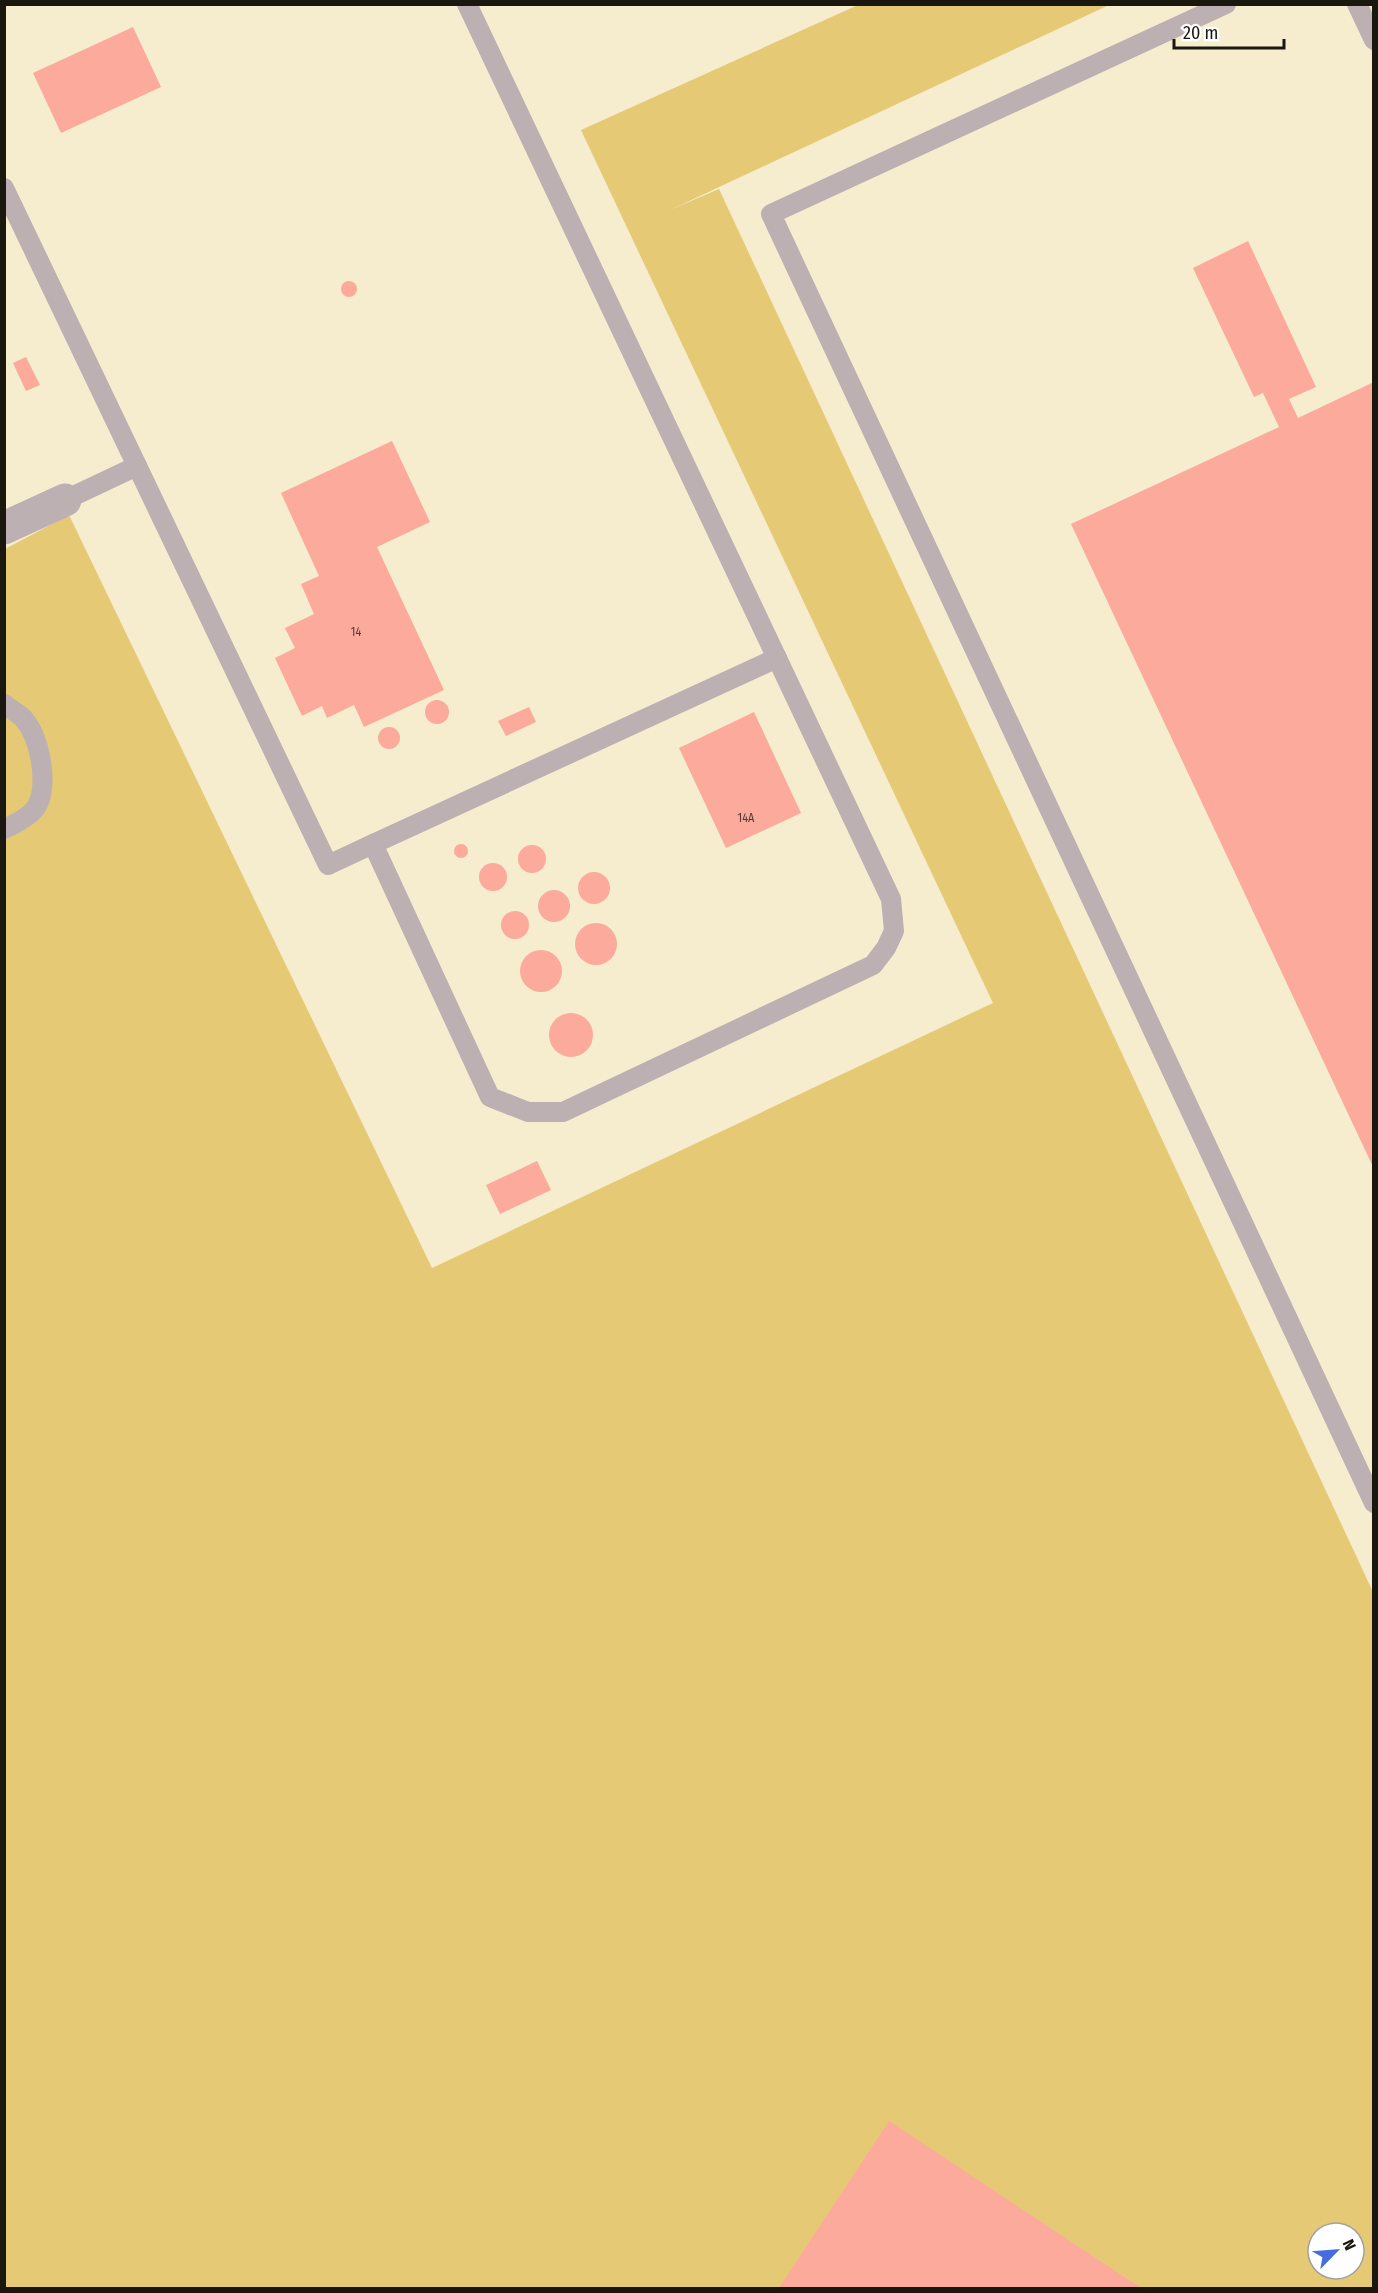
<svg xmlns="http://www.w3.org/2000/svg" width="1378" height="2293" font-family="'Fira Sans Condensed',sans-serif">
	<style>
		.built { fill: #f6ecce; fill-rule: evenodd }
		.green { fill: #e5c975; fill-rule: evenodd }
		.building { fill: #fbaa9b }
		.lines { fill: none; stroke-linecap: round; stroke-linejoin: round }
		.service { stroke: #bcb0b3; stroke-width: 20 }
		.minor { stroke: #bcb0b3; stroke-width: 33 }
		.labels { text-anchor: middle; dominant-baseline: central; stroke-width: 6; stroke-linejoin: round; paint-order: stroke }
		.number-label { font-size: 12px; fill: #523c32 }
	</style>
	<rect width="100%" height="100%" fill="#fef6df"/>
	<path class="built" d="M5,5h1368v2283h-1368zM1318,2233h36v36h-36z"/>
	<path class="green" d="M858,5h251l-439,205 49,-21 654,1403v696h-1368v-1739l64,-34 363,753 561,-265 -412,-873zM1318,2233h36v36h-36z"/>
	<g class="building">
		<polygon points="133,27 161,87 61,133 33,73"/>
		<polygon points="1248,241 1316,387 1289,399 1298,418 1374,382 1374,1169 1071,524 1279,427 1263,393 1254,397 1193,268"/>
		<circle cx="349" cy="289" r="8"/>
		<polygon points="26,357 40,385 26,391 13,363"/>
		<polygon points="392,441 430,522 377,547 444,690 364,727 354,705 327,718 322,706 302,716 275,658 295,648 285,628 314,614 301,584 319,576 281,493"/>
		<circle cx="437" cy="712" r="12"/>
		<polygon points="529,707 536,722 506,736 498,721"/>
		<polygon points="754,712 801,813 726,848 679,748"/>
		<circle cx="389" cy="738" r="11"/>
		<circle cx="461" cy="851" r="7"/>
		<circle cx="532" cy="859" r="14"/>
		<circle cx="493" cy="877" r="14"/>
		<circle cx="594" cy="888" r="16"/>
		<circle cx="554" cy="906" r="16"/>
		<circle cx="515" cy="925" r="14"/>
		<circle cx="596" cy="944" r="21"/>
		<circle cx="541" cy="971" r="21"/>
		<circle cx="571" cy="1035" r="22"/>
		<polygon points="537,1161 551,1190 500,1214 486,1185"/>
		<polygon points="889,2121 1141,2288 779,2288"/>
	</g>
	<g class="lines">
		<g class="service">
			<polyline points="1226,4 771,214 1374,1503"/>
			<polyline points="1357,4 1374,40"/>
			<polyline points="4,188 328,865 373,844 490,1097 528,1112 563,1112 873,965 886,948 894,931 891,899 467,4"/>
			<polyline points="65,500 137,466"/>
			<path d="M4,704c6,5 14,9 19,14 17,19 25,63 15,86 -5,11 -23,20 -34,25"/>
			<polyline points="373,844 777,658"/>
		</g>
		<polyline class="minor" points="4,528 65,500"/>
	</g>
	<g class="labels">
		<g class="number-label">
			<text x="356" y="632">14</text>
			<text x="746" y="818">14A</text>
		</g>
	</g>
	<rect width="1378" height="2293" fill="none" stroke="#1a170f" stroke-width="12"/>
	<g transform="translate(1336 2251) rotate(65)"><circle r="28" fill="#ffffff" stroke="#a3a29f" stroke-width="1.5"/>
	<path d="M0-4.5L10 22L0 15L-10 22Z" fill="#476cde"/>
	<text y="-9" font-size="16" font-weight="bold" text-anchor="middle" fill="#1a170f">N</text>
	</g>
	<path d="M1174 39v9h110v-9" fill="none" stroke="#1a170f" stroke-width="3"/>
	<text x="1183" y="39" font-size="18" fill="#1a170f" stroke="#ffffff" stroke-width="4.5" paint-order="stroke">20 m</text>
</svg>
